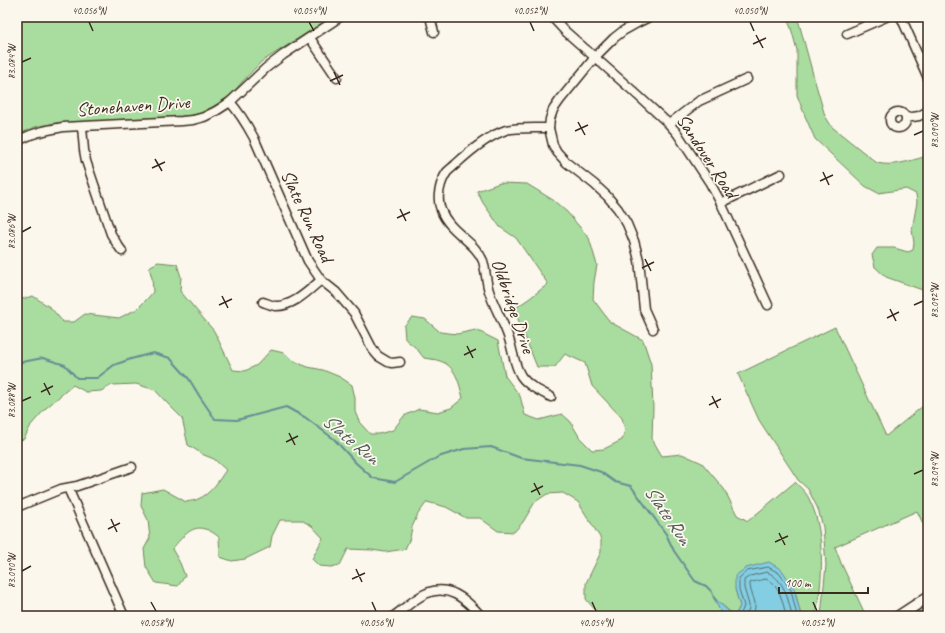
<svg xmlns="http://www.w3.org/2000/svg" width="945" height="633" font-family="Caveat,sans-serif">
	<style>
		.green { fill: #a9dd9f; stroke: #72845e }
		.water { fill: #83cee3; stroke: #668c94 }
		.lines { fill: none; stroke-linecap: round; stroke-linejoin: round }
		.shore { stroke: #586c6d; stroke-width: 1 }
		.stream { stroke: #668c94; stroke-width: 2 }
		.minor-casing { stroke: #3b2a1e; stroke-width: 11 }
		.major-casing { stroke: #3b2a1e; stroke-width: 13 }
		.minor { stroke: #fbf7ec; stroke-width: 8 }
		.major { stroke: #fbf7ec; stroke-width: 10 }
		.ticks { fill: none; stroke: #3b2a1e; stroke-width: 1.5 }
		.labels { text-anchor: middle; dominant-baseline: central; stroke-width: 3.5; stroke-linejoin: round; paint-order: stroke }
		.street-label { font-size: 19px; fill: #3b2a1e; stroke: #fbf7ec }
		.water-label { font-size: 20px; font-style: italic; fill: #515b59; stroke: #fbf7ec }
		.neatline { fill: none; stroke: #3b2a1e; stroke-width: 1.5 }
		.ticks-label { font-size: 10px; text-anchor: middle; fill: #3b2a1e }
	</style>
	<rect width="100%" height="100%" fill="#fbf7ec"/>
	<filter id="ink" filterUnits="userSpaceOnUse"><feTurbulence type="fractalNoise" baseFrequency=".025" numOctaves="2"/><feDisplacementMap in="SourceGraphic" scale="8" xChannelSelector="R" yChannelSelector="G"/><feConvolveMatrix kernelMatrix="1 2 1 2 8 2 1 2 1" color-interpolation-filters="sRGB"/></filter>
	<g filter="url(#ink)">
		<g class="green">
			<polygon points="17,17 332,17 261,62 242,82 232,94 220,103 199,114 176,117 55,123 35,127 17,136"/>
			<path d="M786,17h10l3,6 15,55 11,38 7,11 45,36c16,4 32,-2 47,-6l4,2v133l-42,-15 -11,-10 -3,-12 5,-7h17l14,4 5,-2 1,-7 -2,-13 5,-28 -1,-8 -10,-5 -28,4 -13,-7 -50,-47 -10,-23 -8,-21v-45l-6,-22z"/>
			<path d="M500,183l27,1 26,16 14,12 22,26 8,27 -3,17 -1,17 17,23 33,18 8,24 2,43 -1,32 10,17 20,-2 20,9 22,26 13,26 11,6 47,-39c6,6 12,11 15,19 12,23 13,62 10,88 -1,9 -3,18 -4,27h-15l-6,-25 -60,-2 5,17 -5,10 -20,-17 6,14 -2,3h-119l-14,-17v-16l15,-31v-13l-23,-37 -15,-9 -16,1 -12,8 -12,20 -9,10 -16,-1 -18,-13h-14l-20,-11 -19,-5 -9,12 -6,13 -2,11 -5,11 -20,3 -13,-2 -24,-1 -8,16 -9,2 -12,-1 -7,-7 11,-21 -11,-12 -11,-6h-21l-8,16 -2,11 -25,12 -13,2 -12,-4 -1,-20c-4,-3 -9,-7 -14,-8 -14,-5 -25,11 -33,20l8,14 5,13 -7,10 -22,-3 -10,-16 -2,-18 6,-11 -2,-18 -7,-14 1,-13 21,-4 23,13c4,-1 9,-1 12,-3 13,-5 21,-19 28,-29l-12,-11 -10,-4 -16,-10 -6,-27 -15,-15 -12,-13 -19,-6 -24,1 -11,6 -15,1 -13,-7 -27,23 -15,17 -7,14 -7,2v-136l5,-6 11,-3 18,12 12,14h11l11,-8 34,4 18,-9 11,-11 5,-6 -1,-14 -3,-11 9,-5 19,2 4,13 -1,14 34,40 19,39 12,1 12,-6 14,-15 13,3 9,8 15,6 15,3 17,7 12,8 3,13v14l5,11 10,11h9l14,-4 11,-14 15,-7 19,3 13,-4 12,-10c-4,-15 -7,-32 -23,-37 -5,-2 -11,-2 -16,-3l-8,-10 -11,-9 -1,-13 8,-9 13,2 15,13 17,2 19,-4 22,11 7,35 15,20 5,19 14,5 23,-6 8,7 10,17 12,12 12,-1 18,-9 3,-10 -3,-12 -30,-32 -7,-23 -20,-9 -10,13h-18l-23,-58 16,-11 18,-14 -32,-46 -16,-11 -17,-24 -6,-12z"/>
			<polygon points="835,327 886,436 928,402 928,534 917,511 835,547 841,563 866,616 821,616 826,565 823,527 818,509 808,489 798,480 759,420 738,374"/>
			<polygon points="928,604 928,611 920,616 910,616"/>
		</g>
		<g class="water">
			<polygon points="769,562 782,570 794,588 801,616 735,616 740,606 735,589 735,576 746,568"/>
			<polygon points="714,598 734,616 719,616 721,613"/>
		</g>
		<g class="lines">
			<g class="shore">
				<polyline points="740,616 744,606 739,589 739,578 747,571 768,567 779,573 791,590 797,616"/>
				<path d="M745,616l4,-7v-4l-5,-17v-8l6,-4 17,-4c18,8 21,27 25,44"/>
				<path d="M752,616c8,-15 -2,-19 -2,-33l2,-1 14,-3c14,6 17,24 20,37"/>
			</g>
			<polyline class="stream" points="17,363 43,358 65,365 77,378 97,378 114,365 131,359 153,353 170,358 189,379 200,397 215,419 237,420 286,407 306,418 334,439 356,463 373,478 395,482 438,457 464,449 491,447 521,458 580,465 601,472 615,482 631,486 666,534 674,551 695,581 706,586 712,592 714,598 716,600"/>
			<g class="minor-casing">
				<g id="minor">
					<polyline points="430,17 434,32"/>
					<polyline points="552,17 565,31 633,91 669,124 677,133 710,183 721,203 768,305"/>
					<polyline points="649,17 639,22 623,31 614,38 596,56 560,100 553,110 550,119 549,128 553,145 557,152 567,163 594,184 607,196 618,209 627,224 634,241 639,260 644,309 653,329"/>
					<polyline points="901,17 928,78"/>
					<polyline points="847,34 886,17"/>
					<polyline points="310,38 337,78"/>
					<path d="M230,102c10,11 17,23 24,36l54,123 13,19 15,12 18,21 19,37 5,6 10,6 4,1 8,-1"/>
					<circle cx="898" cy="120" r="8"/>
					<polyline points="906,118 919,116 928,111"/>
					<polyline points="669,124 699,101 747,79"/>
					<polyline points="82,127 84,150 86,161 111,234 117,244 122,251"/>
					<path d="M549,128c-12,0 -32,-1 -43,2 -18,6 -36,21 -50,34 -3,3 -6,5 -9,8 -7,10 -11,26 -6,38 8,22 34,31 42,51 3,10 3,21 6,30 5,17 15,31 20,48 4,12 5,26 12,37 7,10 20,16 30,21"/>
					<path d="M17,142c13,-9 30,-12 46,-15l119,-6 11,-1 11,-3 12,-6 14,-9 36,-34 17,-13 57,-38"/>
					<polyline points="721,203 781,174"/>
					<path d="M263,302c3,1 8,3 12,4 18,1 34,-16 46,-26"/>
					<polyline points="68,488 124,616"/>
					<polyline points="17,507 61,489 77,486 132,467"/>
					<path d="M394,616c10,-7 20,-17 31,-22 23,-11 41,5 56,22"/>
				</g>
			</g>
			<g class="major-casing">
				<polyline id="major" points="899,616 928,597"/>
			</g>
			<use href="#minor" class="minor"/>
			<use href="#major" class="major"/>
		</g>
	</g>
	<path class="ticks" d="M89,22l4,9M309,22l5,9M530,22l4,9M750,22l4,9M756,35l7,13M753,44l13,-6M22,62l9,-4M334,72l6,13M330,81l13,-6M578,122l7,13M575,131l13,-6M914,135l9,-4M155,159l7,12M152,168l13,-6M823,172l6,13M820,181l13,-6M400,209l6,12M397,218l13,-6M22,232l9,-5M645,259l6,12M642,268l12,-6M222,296l6,12M219,305l13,-6M914,305l9,-4M890,309l6,12M887,318l12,-6M467,346l6,12M464,355l12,-6M44,383l6,12M41,392l12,-6M712,396l6,12M22,401l9,-4M709,405l12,-6M289,433l6,12M286,442l12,-6M914,474l9,-4M534,483l6,12M531,492l12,-6M111,519l6,13M108,529l12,-6M779,533l6,12M775,542l13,-6M356,569l6,13M22,571l9,-5M352,579l13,-6M151,602l5,9M372,602l4,9M592,602l4,9M813,602l4,9"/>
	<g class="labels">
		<g class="street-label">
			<text transform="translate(133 106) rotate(-4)">Stonehaven Drive</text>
			<text transform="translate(707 156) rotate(57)">Sandover Road</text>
			<text transform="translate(307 216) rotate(65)">Slate Run Road</text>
			<text transform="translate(513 306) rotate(71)">Oldbridge Drive</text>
		</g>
		<g class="water-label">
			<text transform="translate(351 439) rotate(40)">Slate Run</text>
			<text transform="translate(668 515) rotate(56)">Slate Run</text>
		</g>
	</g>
	<rect width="945" height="633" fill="none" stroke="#fbf7ec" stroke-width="44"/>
	<path d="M779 587v6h89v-6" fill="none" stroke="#3b2a1e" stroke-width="2"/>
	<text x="785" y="587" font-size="12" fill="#3b2a1e" stroke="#fbf7ec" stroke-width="3" paint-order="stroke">100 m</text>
	<rect x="22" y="22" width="901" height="589" class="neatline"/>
	<g class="ticks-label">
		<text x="89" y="14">40.056°N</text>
		<text x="309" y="14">40.054°N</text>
		<text x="530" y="14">40.052°N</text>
		<text x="750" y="14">40.050°N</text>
		<text transform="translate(11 62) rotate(-90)" y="4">83.084°W</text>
		<text transform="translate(934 131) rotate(-90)" y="4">83.090°W</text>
		<text transform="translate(11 232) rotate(-90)" y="4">83.086°W</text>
		<text transform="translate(934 301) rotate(-90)" y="4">83.092°W</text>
		<text transform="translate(11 401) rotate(-90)" y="4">83.088°W</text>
		<text transform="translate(934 470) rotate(-90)" y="4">83.094°W</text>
		<text transform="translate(11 571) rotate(-90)" y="4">83.090°W</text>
		<text x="156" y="626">40.058°N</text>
		<text x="376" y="626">40.056°N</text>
		<text x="596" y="626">40.054°N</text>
		<text x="817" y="626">40.052°N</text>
	</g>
</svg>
